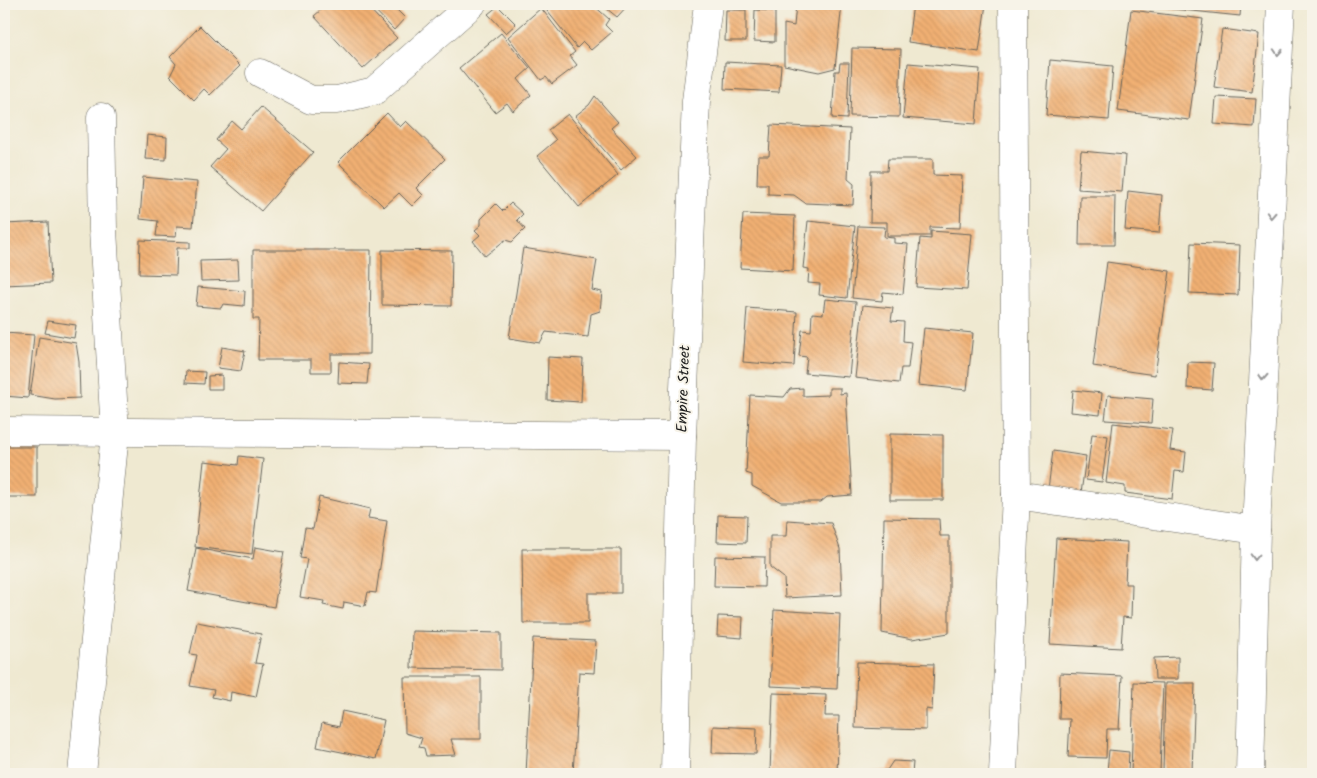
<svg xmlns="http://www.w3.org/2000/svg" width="1317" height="778" font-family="Kalam,sans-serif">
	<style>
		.building { fill: url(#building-back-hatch) }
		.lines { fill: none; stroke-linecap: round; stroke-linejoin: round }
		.minor-casing { stroke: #66645b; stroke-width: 29 }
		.minor { stroke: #fff; stroke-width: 28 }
		.oneway { stroke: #999 }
		.labels { text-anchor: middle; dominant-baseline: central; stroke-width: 4; stroke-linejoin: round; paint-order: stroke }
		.street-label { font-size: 15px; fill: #1c1c1c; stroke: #f7f3e8 }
	</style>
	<defs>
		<pattern id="building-back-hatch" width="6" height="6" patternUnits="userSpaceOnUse" patternTransform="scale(1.25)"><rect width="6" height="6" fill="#f1b073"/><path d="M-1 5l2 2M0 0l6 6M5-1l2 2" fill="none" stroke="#ce9763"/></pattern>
	</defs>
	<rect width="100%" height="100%" fill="#f7f3e8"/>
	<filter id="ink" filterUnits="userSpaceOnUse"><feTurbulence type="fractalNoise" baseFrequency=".02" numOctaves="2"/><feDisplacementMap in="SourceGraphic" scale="10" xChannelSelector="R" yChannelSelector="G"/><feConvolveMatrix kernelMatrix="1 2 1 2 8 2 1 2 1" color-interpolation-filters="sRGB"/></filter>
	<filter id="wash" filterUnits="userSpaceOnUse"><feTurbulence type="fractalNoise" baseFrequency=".0096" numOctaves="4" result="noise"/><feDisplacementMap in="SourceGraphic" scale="20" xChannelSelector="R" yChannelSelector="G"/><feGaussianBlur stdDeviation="1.12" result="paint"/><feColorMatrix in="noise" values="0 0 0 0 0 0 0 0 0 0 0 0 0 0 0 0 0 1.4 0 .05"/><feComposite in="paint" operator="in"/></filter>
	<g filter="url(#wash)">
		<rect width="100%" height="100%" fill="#efe9d1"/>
		<g id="blocks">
			<g class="building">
				<polygon points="328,4 365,4 397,38 363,69 314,16"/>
				<polygon points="369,4 391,4 405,18 394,30"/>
				<polygon points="546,4 592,4 609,19 605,25 612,32 591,50 583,42 577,48 543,6"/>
				<polygon points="601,4 629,4 617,17"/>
				<polygon points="796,4 842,4 835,68 819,72 784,65 784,24 794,26"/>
				<polygon points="913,4 986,4 979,52 908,42"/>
				<polygon points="1125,4 1241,4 1240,16"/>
				<polygon points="498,6 516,24 506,33 488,14"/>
				<polygon points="541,8 575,52 570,56 577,65 552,84 546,77 541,80 508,37"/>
				<polygon points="726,10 746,10 746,41 725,41"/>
				<polygon points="755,10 775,11 775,42 754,41"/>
				<polygon points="1131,10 1203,19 1189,120 1118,111"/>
				<polygon points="200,26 240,66 210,95 204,89 194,100 170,76 176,64 170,57"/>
				<polygon points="1222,29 1259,34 1252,92 1214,87"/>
				<polygon points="501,33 530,68 518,79 531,95 513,111 507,103 495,112 459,68"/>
				<polygon points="852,48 901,49 899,117 850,116"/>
				<polygon points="1050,60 1113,66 1109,120 1046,115"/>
				<polygon points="725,62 781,65 779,92 724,89"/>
				<polygon points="840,63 849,63 847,119 832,118 835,71 839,71"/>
				<polygon points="908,63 980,69 976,124 903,118"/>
				<polygon points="595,96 618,122 611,128 637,156 621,170 575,116 589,105"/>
				<polygon points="1216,97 1256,99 1254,127 1214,124"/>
				<polygon points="261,107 313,152 261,211 210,167 226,149 216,140 232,121 241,129"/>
				<polygon points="387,113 400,127 406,121 445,159 416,188 423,195 412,206 399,193 384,207 338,162"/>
				<polygon points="568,114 618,175 579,207 537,156 556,140 548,130"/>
				<polygon points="771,125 850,129 848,179 854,184 853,205 805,203 794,195 768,194 768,184 757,184 758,156 769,156"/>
				<polygon points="147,135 167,137 166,160 145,159"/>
				<polygon points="1081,151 1125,155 1122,192 1078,189"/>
				<polygon points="888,159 933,159 933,175 962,176 960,228 930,227 930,236 887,236 887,222 870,222 871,171 887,171"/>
				<polygon points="143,177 197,182 193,227 177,226 176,237 156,236 158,221 140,219"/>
				<polygon points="1128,191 1162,195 1159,233 1125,230"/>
				<polygon points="1080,196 1115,196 1114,245 1079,245"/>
				<polygon points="511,203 523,214 517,220 525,229 512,242 505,240 485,256 473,241 480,235 475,230 481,225 481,219 496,204 503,211"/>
				<polygon points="743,214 795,216 793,271 740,268"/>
				<polygon points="808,221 855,226 847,298 819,295 820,284 808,283 809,269 803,268"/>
				<polygon points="48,222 51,283 4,285 4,224"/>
				<polygon points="858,226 885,227 884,237 894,238 894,243 908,244 903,294 883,292 882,301 852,298"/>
				<polygon points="931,231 972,234 967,290 916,287 920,238 931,239"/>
				<polygon points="140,240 190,242 190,248 177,248 176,275 139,274"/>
				<polygon points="1191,243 1240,245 1238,295 1189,293"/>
				<polygon points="523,248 597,260 592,290 602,292 600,311 591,314 588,337 546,332 540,343 509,338"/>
				<polygon points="253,250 371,250 370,354 331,354 331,372 311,372 311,360 258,360 259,319 253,319"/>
				<polygon points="382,250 452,251 451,306 382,305"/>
				<polygon points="238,260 239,280 201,281 200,261"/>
				<polygon points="1107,262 1170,271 1155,375 1093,366"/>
				<polygon points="198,287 245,291 244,306 223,304 221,308 196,306"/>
				<polygon points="825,299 856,302 849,377 805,373 807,357 799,356 802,330 811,331 812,313 823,314"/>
				<polygon points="863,305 893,308 891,321 904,322 903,341 911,342 908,368 901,368 899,383 855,378"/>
				<polygon points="747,308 797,312 794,366 743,362"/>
				<polygon points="48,321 76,325 74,338 45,333"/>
				<polygon points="924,328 973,333 967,390 918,385"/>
				<polygon points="4,333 34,335 28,398 4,396"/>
				<polygon points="39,337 76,343 79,362 80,398 55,399 30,395"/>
				<polygon points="222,347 245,351 241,371 218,368"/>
				<polygon points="548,357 583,359 581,402 547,400"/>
				<polygon points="339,362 369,364 367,384 338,383"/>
				<polygon points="1188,362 1214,363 1212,390 1187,388"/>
				<polygon points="186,371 205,372 204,384 185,383"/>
				<polygon points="222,375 222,389 208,389 208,376"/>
				<polygon points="803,388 803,396 829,395 829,388 840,388 840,394 846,393 852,495 827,497 821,502 781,502 752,486 752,475 746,473 750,395 784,397 790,389"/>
				<polygon points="1073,390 1102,393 1100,415 1071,412"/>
				<polygon points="1108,395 1153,399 1151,423 1105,420"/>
				<polygon points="1113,423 1173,430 1170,450 1186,452 1184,472 1175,471 1172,499 1125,493 1125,486 1106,483"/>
				<polygon points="890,434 943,435 943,500 890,500"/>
				<polygon points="1092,434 1108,436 1102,482 1086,480"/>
				<rect x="4" y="447" width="33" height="50"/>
				<polygon points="1053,451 1086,456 1080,501 1047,497"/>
				<polygon points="239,456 263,459 252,554 195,547 204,461 238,465"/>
				<polygon points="319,497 370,509 368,518 387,521 376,593 368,592 365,606 344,602 343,609 323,605 324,601 300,597 307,559 300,558 305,528 313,529"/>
				<polygon points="718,515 747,516 746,543 717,542"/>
				<polygon points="884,518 939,519 940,536 949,536 949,633 912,639 882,633"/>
				<polygon points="787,520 831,523 840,549 842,595 785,598 784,578 770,567 770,536 786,536"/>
				<polygon points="1056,538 1127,542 1125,584 1132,584 1131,618 1123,617 1121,648 1050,644"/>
				<polygon points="255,547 284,552 274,607 188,591 196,548 253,559"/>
				<polygon points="522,549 621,549 621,593 588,593 588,623 523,623"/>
				<polygon points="715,556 765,557 764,587 714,586"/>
				<polygon points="774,610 840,614 837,689 770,686"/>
				<polygon points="718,616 743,617 742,638 717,636"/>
				<polygon points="197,622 261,634 255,663 263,664 256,697 231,692 230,701 212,697 214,690 190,686 197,655 190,654"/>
				<polygon points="412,631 501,633 501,670 411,668"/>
				<polygon points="533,638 596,641 594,673 579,672 573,774 526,774"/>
				<polygon points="1178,657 1178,679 1155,679 1154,658"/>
				<polygon points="857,662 934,664 932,710 926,709 926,730 855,728"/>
				<polygon points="1060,673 1122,676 1119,729 1107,729 1106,758 1068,757 1070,719 1059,719"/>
				<polygon points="404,677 481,677 481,739 451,739 456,755 426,756 424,748 419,747 422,738 405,733"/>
				<polygon points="1134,682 1163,683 1160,773 1131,772"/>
				<polygon points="1165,683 1195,683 1192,772 1163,771"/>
				<polygon points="773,693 826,695 825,716 839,716 837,774 770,772"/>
				<polygon points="342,711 384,720 376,759 317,747 322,723 339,727"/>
				<polygon points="713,726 757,728 756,754 712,753"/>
				<polygon points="1109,750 1129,752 1128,773 1107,772"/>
				<polygon points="893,761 913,762 912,774 851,774 887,770"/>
			</g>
		</g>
	</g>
	<g filter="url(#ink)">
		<use href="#blocks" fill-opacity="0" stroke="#66645b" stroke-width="1"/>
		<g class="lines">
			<g class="minor-casing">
				<g id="minor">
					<polyline points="260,73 311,100 337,100 374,91 472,4"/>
					<polyline points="4,431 682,436"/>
					<polyline points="1016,495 1256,530"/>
					<polyline points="82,774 115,433 103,230 101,117"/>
					<polyline points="675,774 682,436 696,101 708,4"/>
					<polyline points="1003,774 1016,495 1013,4"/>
					<polyline points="1250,774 1256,530 1281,4"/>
				</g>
			</g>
			<use href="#minor" class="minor"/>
		</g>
		<defs><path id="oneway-chevron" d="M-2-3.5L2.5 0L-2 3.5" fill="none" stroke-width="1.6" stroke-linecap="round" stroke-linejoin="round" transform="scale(1.25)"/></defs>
		<g class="oneway">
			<use href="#oneway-chevron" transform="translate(1278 52) rotate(93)"/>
			<use href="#oneway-chevron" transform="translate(1271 215) rotate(93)"/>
			<use href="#oneway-chevron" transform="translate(1263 377) rotate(93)"/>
			<use href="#oneway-chevron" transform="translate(1255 557) rotate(91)"/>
		</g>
	</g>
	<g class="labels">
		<g class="street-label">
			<text transform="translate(684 389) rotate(-88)">Empire Street</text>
		</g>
	</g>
	<rect width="1317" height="778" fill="none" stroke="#f7f3e8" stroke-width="20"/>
</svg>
